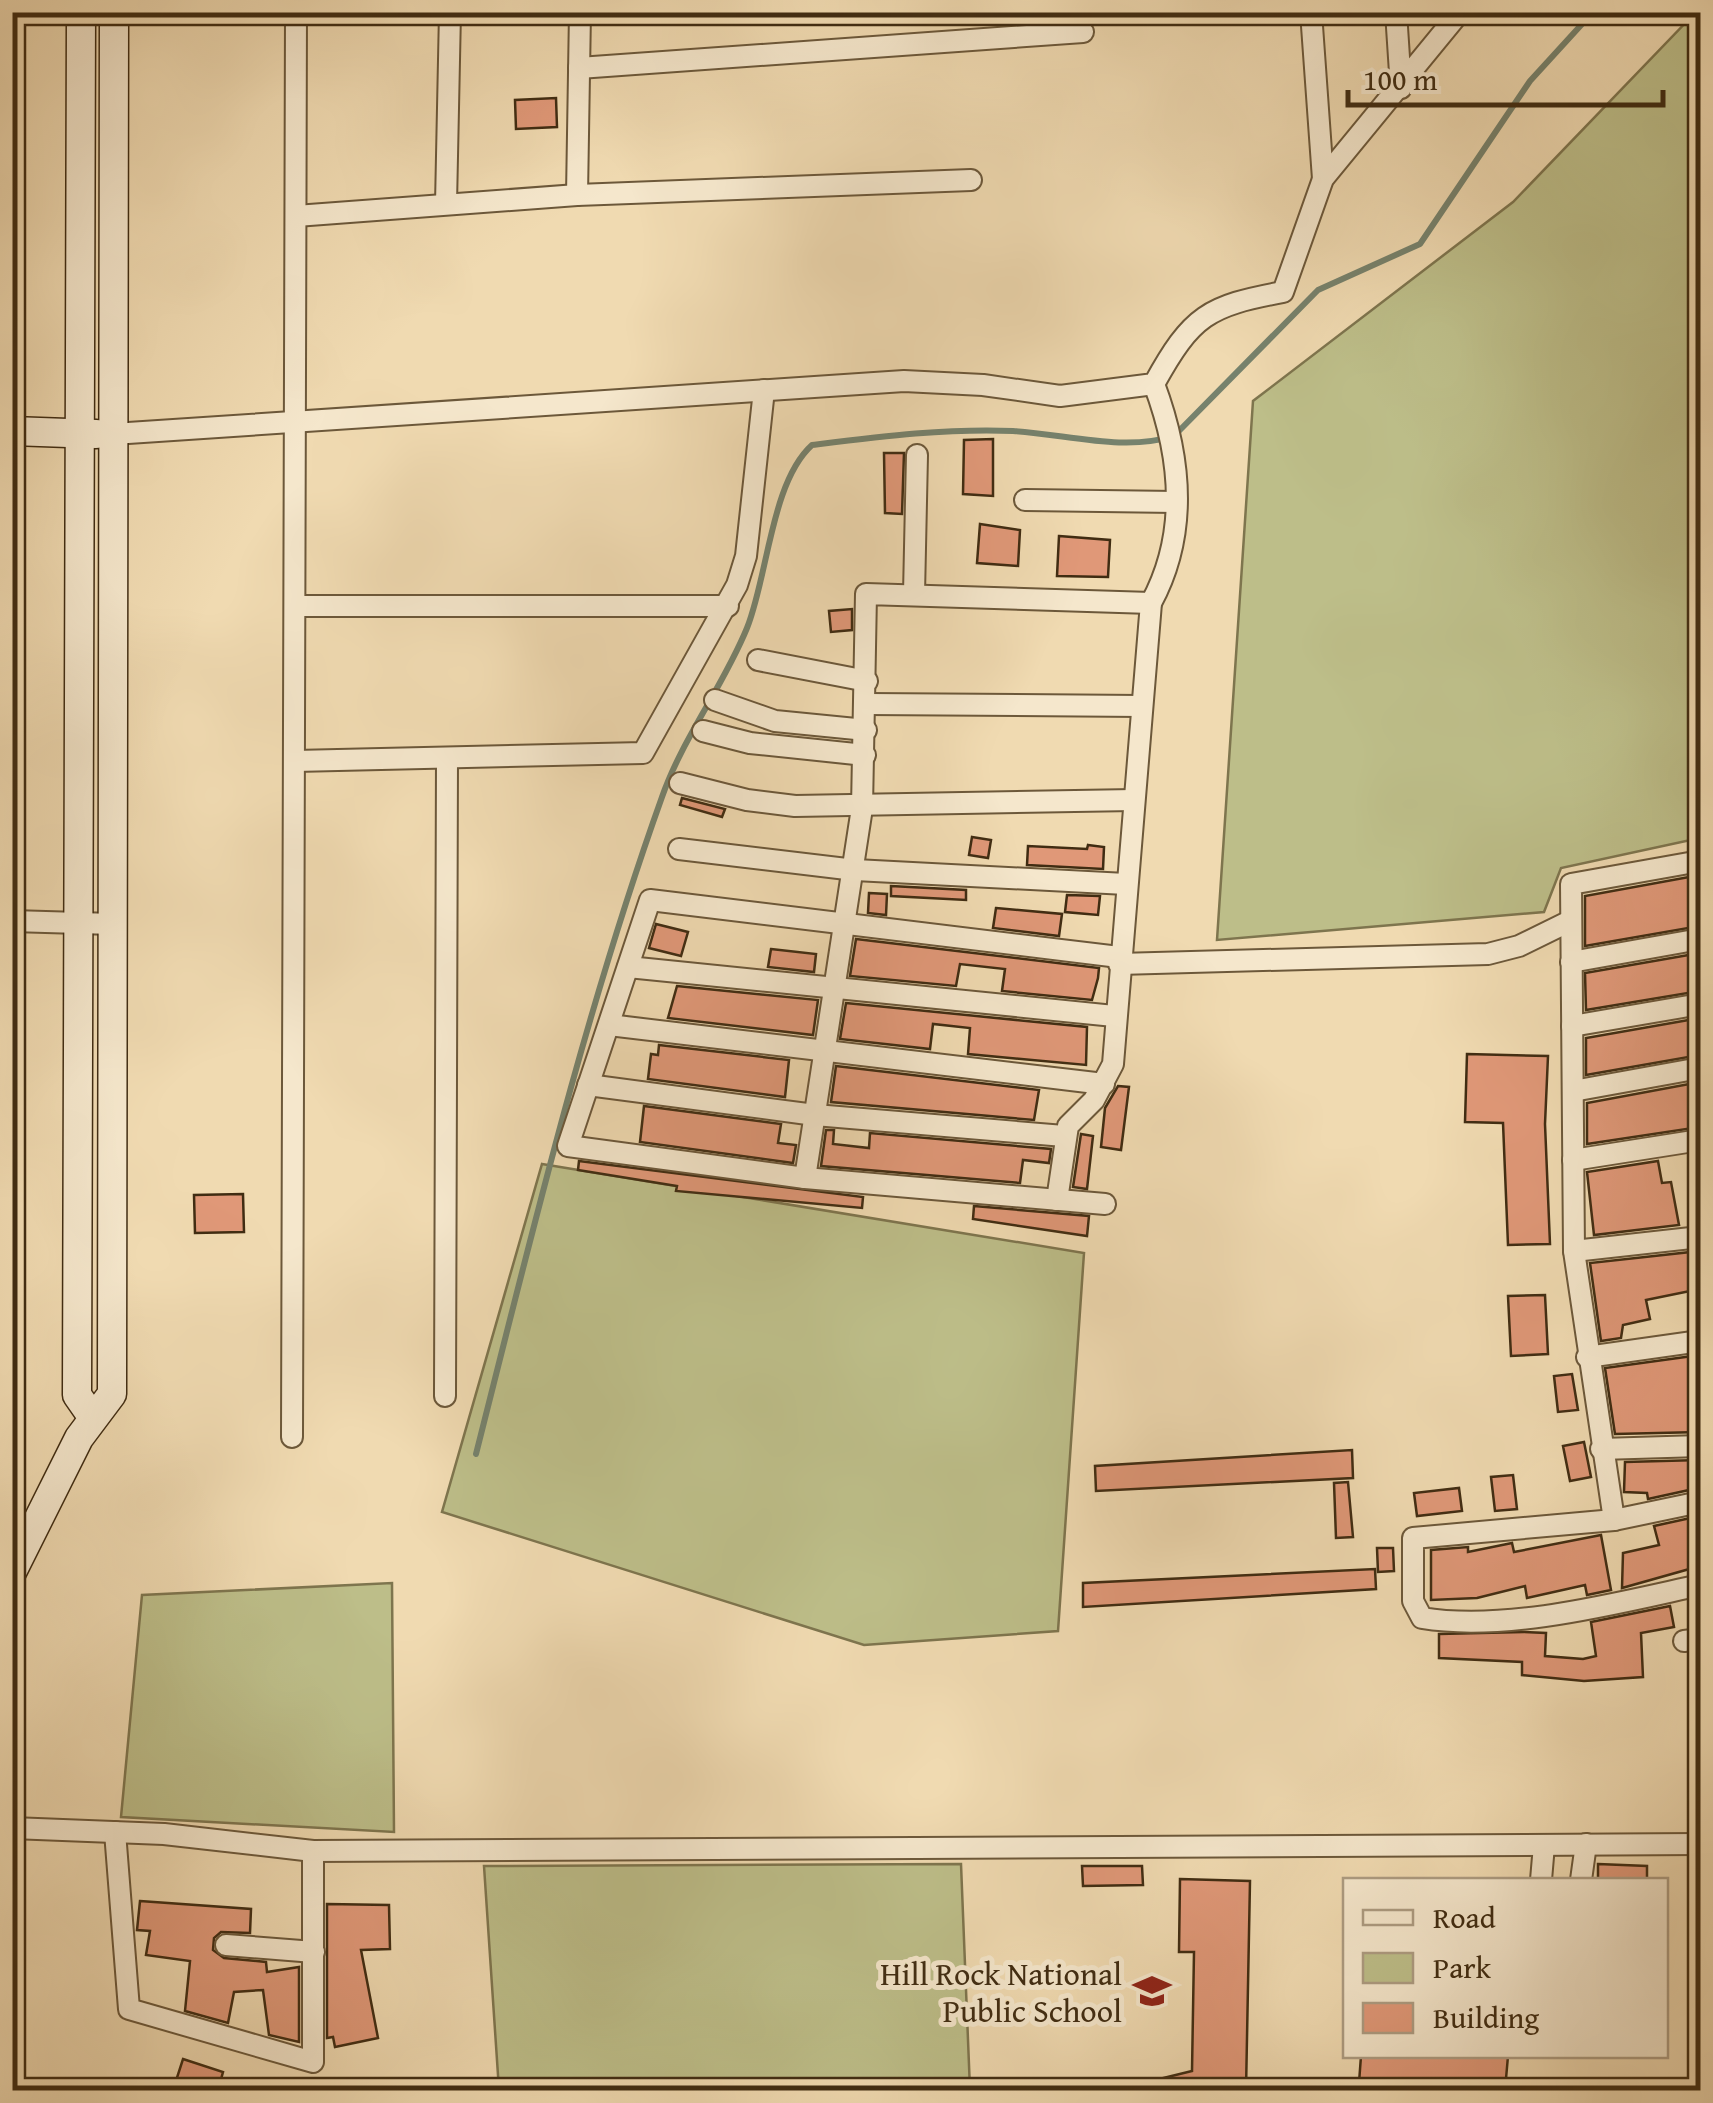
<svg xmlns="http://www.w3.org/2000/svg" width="1713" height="2103" font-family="'Gentium Book Plus',serif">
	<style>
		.green { fill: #bdbe89; stroke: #7e754e; stroke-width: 2.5 }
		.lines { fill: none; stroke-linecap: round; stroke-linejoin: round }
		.stream { stroke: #76826d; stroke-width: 6 }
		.building { fill: #e09878; stroke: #402c12; stroke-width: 2.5 }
		.street-casing { stroke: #6c583a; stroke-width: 24 }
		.secondary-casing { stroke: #402c12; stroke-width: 31 }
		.street { stroke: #f5e7cc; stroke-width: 20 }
		.secondary { stroke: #f5e7cc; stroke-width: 28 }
		.labels { text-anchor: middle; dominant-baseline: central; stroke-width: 10; stroke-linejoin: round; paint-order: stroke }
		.poi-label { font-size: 32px; fill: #402c12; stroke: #f5e7cc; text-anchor: end }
	</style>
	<rect width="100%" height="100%" fill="#f0dab1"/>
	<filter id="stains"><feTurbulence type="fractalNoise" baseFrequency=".002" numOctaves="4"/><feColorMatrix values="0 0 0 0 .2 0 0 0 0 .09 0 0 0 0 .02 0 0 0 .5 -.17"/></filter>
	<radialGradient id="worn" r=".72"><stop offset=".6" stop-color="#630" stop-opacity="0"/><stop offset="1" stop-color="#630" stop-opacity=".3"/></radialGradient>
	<g class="green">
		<polygon points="1695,13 1700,13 1700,838 1561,868 1544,912 1217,940 1253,401 1513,202"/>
		<polygon points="542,1164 1084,1253 1058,1631 864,1645 442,1512"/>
		<polygon points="392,1583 394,1832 121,1817 142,1595"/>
		<polygon points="961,1864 970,2090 499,2090 484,1866"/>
	</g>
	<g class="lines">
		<path class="stream" d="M476,1454c56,-221 109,-442 186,-657 21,-60 61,-110 85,-169 21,-52 24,-146 65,-183 65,-8 135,-17 201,-14 53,3 110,21 161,5l144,-146 102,-46 110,-163 63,-69"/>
	</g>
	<g class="building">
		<polygon points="556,98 557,127 516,129 515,100"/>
		<polygon points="993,439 993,496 963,494 964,440"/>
		<polygon points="884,453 904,453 902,514 885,513"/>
		<polygon points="980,524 1020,530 1018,566 977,563"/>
		<polygon points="1059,536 1110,540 1108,577 1057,576"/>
		<polygon points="852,609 852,630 831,632 829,611"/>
		<polygon points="682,798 725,809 722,817 680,805"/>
		<polygon points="972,837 991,840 988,858 969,855"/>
		<polygon points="1088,845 1104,847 1103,869 1027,865 1028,846 1087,849"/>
		<polygon points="1700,875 1700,926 1585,946 1585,896"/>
		<polygon points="891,886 966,890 966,900 891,896"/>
		<polygon points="869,893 887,894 886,915 868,913"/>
		<polygon points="1067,895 1100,896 1098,915 1065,912"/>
		<polygon points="996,908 1062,914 1059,936 993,928"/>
		<polygon points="656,924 688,932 681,956 649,948"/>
		<polygon points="856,939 1099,968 1098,978 1092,1000 1002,991 1005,969 960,964 956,986 850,976"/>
		<polygon points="771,949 816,954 814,972 768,967"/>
		<polygon points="1700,953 1700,991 1586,1010 1585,973"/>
		<polygon points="677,986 818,1000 813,1035 668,1018"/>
		<polygon points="846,1003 1087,1027 1086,1065 968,1054 970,1028 933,1024 930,1049 840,1039"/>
		<polygon points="1700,1018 1700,1055 1586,1075 1586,1038"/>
		<polygon points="659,1045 789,1060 785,1097 648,1079 651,1054 658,1055"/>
		<polygon points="1467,1054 1548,1056 1545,1124 1550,1244 1508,1245 1503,1123 1465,1122"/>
		<polygon points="836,1066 1039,1090 1034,1120 831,1102"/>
		<polygon points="1700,1082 1700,1127 1587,1144 1587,1103"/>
		<polygon points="1118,1086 1129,1087 1121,1150 1101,1147 1105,1108"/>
		<polygon points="644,1106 781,1124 778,1143 796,1145 793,1163 640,1142"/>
		<polygon points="826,1130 834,1130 833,1144 869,1148 870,1133 1051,1149 1049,1163 1023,1160 1020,1183 821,1166"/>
		<polygon points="1081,1134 1093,1136 1087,1189 1073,1187"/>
		<polygon points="579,1161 863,1197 862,1208 676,1191 677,1186 578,1170"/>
		<polygon points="1658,1161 1662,1183 1671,1182 1679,1225 1594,1235 1587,1172"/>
		<polygon points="243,1194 244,1232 195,1233 194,1195"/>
		<polygon points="974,1206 1089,1216 1087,1236 973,1219"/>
		<polygon points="1700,1251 1700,1289 1646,1300 1650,1319 1623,1325 1621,1338 1601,1341 1590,1263"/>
		<polygon points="1545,1295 1548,1354 1511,1356 1508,1296"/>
		<polygon points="1700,1355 1700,1390 1691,1392 1700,1432 1615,1434 1605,1368"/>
		<polygon points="1572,1374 1578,1410 1558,1412 1554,1376"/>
		<polygon points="1584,1442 1591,1477 1570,1481 1563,1446"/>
		<polygon points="1352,1450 1353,1478 1096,1491 1095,1466"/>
		<polygon points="1700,1460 1700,1484 1689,1490 1648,1499 1647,1493 1624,1492 1625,1462"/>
		<polygon points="1513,1475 1517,1509 1495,1511 1491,1477"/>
		<polygon points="1348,1482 1353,1537 1336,1538 1334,1483"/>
		<polygon points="1459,1488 1462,1511 1417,1516 1414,1493"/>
		<polygon points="1695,1517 1700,1566 1622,1588 1623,1553 1659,1545 1654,1526"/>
		<polygon points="1601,1535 1611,1590 1587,1595 1585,1585 1527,1598 1525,1586 1477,1598 1431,1600 1431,1550 1468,1547 1468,1552 1512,1543 1514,1552"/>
		<polygon points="1377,1548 1393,1548 1394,1571 1378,1572"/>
		<polygon points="1375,1569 1376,1589 1083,1607 1083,1583"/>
		<polygon points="1670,1606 1674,1627 1641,1633 1643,1677 1584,1681 1522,1675 1522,1662 1439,1658 1439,1634 1524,1632 1546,1633 1545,1656 1583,1659 1596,1656 1591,1622"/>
		<polygon points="1598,1864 1647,1866 1647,1880 1598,1880"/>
		<polygon points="1082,1866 1142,1866 1143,1885 1083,1886"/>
		<polygon points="1180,1879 1250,1881 1246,2090 1140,2090 1139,2084 1192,2071 1194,1952 1179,1952"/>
		<polygon points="140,1901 251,1909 250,1933 221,1932 214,1938 213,1950 224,1958 266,1962 267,1972 299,1967 299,2042 269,2035 263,1990 234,1992 228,2023 185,2011 190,1961 146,1955 150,1931 137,1930"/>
		<polygon points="327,1904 389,1905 390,1949 361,1950 378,2038 335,2047 333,2037 327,2038"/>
		<polygon points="1361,2056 1508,2056 1505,2090 1359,2083"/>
		<polygon points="183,2059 223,2072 218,2090 173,2090"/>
	</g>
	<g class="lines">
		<g class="street-casing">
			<g id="street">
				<polyline points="1311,12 1323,179"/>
				<polyline points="1396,12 1401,88"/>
				<polyline points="579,68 1083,32"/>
				<polyline points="577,195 580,12"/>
				<polyline points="446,204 450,12"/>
				<polyline points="296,216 577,195 971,180"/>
				<path d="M113,434l791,-53 79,4 77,11 94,-12c38,-69 54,-78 129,-92l40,-113 137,-167"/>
				<polyline points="1025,500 1176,502"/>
				<polyline points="914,594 917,455"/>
				<polyline points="295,606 728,606"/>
				<polyline points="758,660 867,681"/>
				<polyline points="715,700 775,721 866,730"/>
				<polyline points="867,704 1142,706"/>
				<polyline points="703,731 750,743 865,755"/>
				<polyline points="295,761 643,753 737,585 746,556 764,390"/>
				<polyline points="680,783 747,800 795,806 1134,800"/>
				<polyline points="679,849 855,870 1126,884"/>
				<polyline points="12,921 113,924"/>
				<polyline points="1571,962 1700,939"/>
				<polyline points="1119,964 1488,954 1519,946 1570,921"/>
				<polyline points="628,967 1114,1016"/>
				<polyline points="609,1025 1104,1084"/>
				<polyline points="1572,1026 1700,1004"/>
				<polyline points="588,1085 815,1115 1064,1136"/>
				<polyline points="1573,1091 1700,1068"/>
				<polyline points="1573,1160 1700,1140"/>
				<polyline points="805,1178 862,808 866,594 1151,603"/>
				<path d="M1057,1200l11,-74 26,-26 19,-36 38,-461c38,-70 30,-147 3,-219"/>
				<polyline points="1105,1204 805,1178 568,1146 650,900 1119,957"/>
				<polyline points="1574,1251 1700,1237"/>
				<polyline points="1587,1357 1700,1341"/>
				<polyline points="445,1396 447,759"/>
				<polyline points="292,1437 296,12"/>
				<polyline points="1601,1449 1700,1446"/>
				<path d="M1700,1502l-86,18 -201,18v63l9,17c85,14 195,-15 278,-33"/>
				<polyline points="1614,1520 1574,1251 1571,884 1700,861"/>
				<polyline points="1684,1641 1700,1639"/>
				<polyline points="12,1828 164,1834 313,1851 1700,1844"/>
				<polyline points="115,1832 129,2009 313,2062 313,1851"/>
				<polyline points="1541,1880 1544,1845"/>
				<polyline points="1581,1880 1586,1844"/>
				<polyline points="226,1945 314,1952"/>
			</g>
		</g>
		<g class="secondary-casing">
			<g id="secondary">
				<polyline points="81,12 77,1395 93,1418"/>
				<polyline points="12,431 96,434"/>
				<polyline points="12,1572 79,1438 112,1394 114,12"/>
			</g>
		</g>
		<use href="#street" class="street"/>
		<use href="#secondary" class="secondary"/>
	</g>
	<defs>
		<g id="school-bare" transform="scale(3)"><path d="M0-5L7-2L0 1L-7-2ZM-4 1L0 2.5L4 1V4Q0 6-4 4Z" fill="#8f2418" stroke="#f5e7cc" stroke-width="2.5" paint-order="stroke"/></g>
	</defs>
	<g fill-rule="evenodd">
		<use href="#school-bare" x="1152" y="1991"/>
	</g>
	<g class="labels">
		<g class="poi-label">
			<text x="1122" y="1973">Hill Rock National<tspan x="1122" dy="37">Public School</tspan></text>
		</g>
	</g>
	<rect width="1713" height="2103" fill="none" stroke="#f0dab1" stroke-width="50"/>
	<rect x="15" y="15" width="1683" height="2073" fill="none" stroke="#402c12" stroke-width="5"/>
	<rect x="25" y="25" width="1663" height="2053" fill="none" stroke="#402c12" stroke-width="2.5"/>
	<rect x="1343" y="1878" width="325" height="180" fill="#f5e7cc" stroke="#ad9c82" stroke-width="2.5"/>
	<rect x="1363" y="1910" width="50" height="15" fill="#f5e7cc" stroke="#ad9c82" stroke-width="2.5"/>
	<text x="1433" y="1928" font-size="30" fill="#402c12">Road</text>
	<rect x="1363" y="1953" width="50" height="30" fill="#bdbe89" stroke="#ad9c82" stroke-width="2.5"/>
	<text x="1433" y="1978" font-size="30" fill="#402c12">Park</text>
	<rect x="1363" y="2003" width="50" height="30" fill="#e09878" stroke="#ad9c82" stroke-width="2.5"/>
	<text x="1433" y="2028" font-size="30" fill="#402c12">Building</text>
	<path d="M1348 90v15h315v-15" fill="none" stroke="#402c12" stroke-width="5"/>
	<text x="1363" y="90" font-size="30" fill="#402c12" stroke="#f5e7cc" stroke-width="8" paint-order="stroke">100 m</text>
	<rect width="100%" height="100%" filter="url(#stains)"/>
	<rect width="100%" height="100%" fill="url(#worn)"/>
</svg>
